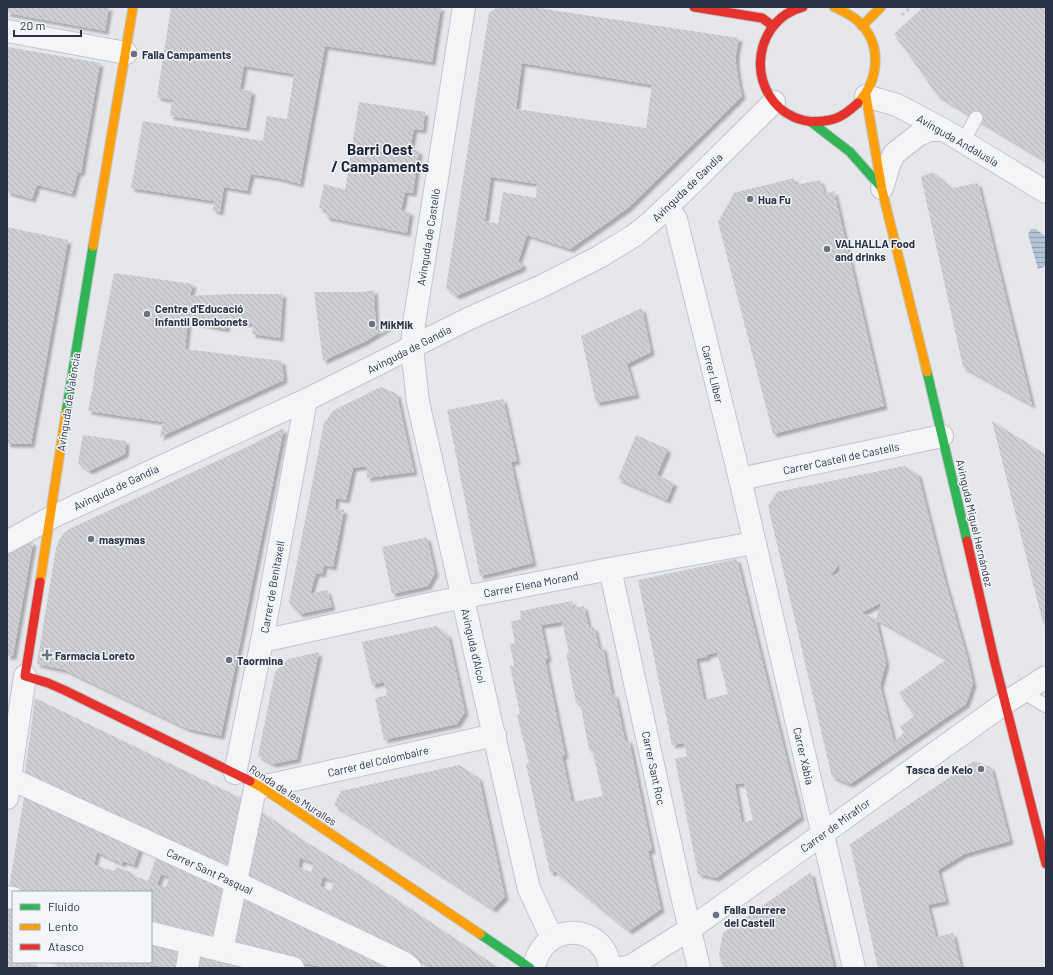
<svg xmlns="http://www.w3.org/2000/svg" width="1053" height="975" font-family="Barlow,sans-serif">
	<style>
		.water { fill: url(#water-rules) }
		.building { fill: url(#building-back-hatch); fill-rule: evenodd; filter: url(#shadow) }
		.lines { fill: none; stroke-linecap: round; stroke-linejoin: round }
		.lane-casing { stroke: #c3c5c8; stroke-width: 15 }
		.street-casing { stroke: #c3c5c8; stroke-width: 24 }
		.fast-casing { stroke: #c3c5c8; stroke-width: 11 }
		.slow-casing { stroke: #c3c5c8; stroke-width: 11 }
		.jam-casing { stroke: #c3c5c8; stroke-width: 11 }
		.path { stroke: #c6c8cd; stroke-width: 2.5; stroke-dasharray: 3 3; stroke-linecap: butt }
		.lane { stroke: #f4f5f7; stroke-width: 13 }
		.street { stroke: #f4f5f7; stroke-width: 22 }
		.fast { stroke: #30b455; stroke-width: 9 }
		.slow { stroke: #ff9f0a; stroke-width: 9 }
		.jam { stroke: #e5322d; stroke-width: 9 }
		.poi-dot { fill: #6b727f; stroke: #f3f5f9; stroke-width: 1.5 }
		.labels { text-anchor: middle; dominant-baseline: central; stroke-width: 3; stroke-linejoin: round; paint-order: stroke }
		.poi-label { font-size: 11px; font-weight: bold; fill: #293345; stroke: #f3f5f9; text-anchor: start }
		.street-label { font-size: 11px; fill: #293345; stroke: #f3f5f9 }
		.district-label { font-size: 15px; font-weight: bold; fill: #1b2436; stroke: #f3f5f9 }
	</style>
	<defs>
		<pattern id="water-rules" width="6" height="5" patternUnits="userSpaceOnUse"><rect width="6" height="5" fill="#b2c3d6"/><path d="M0 2.5h6" fill="none" stroke="#919faf"/></pattern>
		<pattern id="building-back-hatch" width="6" height="6" patternUnits="userSpaceOnUse"><rect width="6" height="6" fill="#cdcfd2"/><path d="M-1 5l2 2M0 0l6 6M5-1l2 2" fill="none" stroke="#b0b2b6"/></pattern>
		<filter id="shadow"><feDropShadow dx="3.5" dy="3.5" stdDeviation="1" flood-color="#0004"/></filter>
	</defs>
	<rect width="100%" height="100%" fill="#e5e7ea"/>
	<polygon class="water" points="1031,229 1036,229 1046,237 1046,266 1038,269 1028,234"/>
	<g class="building">
		<polygon points="7,7 109,7 105,31 7,13"/>
		<polygon points="171,7 441,7 432,62 325,46 300,184 278,178 251,174 247,191 224,187 220,212 213,210 214,201 131,188 143,121 263,141 267,116 287,119 294,74 244,66 240,89 252,91 246,128 170,116 172,100 157,97"/>
		<path d="M498,7h33l208,31 -3,16v9l3,20 3,13 -114,112 -58,41 -43,-14 -9,27 5,1 -1,5 -66,28 -10,-8 43,-275zM522,63l130,22 -6,43 -130,-19zM491,177l46,7 -1,14 -33,-6 -5,32 -13,-3z"/>
		<polygon points="923,7 1046,7 1046,161 937,95 894,34"/>
		<polygon points="7,47 100,63 81,173 78,172 72,194 37,185 32,199 7,192"/>
		<polygon points="359,102 425,112 423,130 414,129 410,149 419,151 413,193 405,192 401,210 410,212 407,233 326,217 326,210 319,208 324,184 345,190"/>
		<polygon points="933,172 952,188 978,183 1032,405 963,367 921,177"/>
		<polygon points="794,178 796,185 820,180 825,194 834,191 884,406 773,434 718,222 734,193"/>
		<polygon points="7,227 68,240 31,444 7,444"/>
		<polygon points="114,273 193,284 190,296 231,294 283,294 280,338 252,334 253,324 228,320 226,329 188,321 185,349 282,361 284,380 160,437 163,422 88,411 94,381 93,381"/>
		<polygon points="374,290 376,331 392,321 391,325 366,341 323,361 314,292 362,292"/>
		<polygon points="642,308 651,352 627,364 636,395 596,403 581,336"/>
		<polygon points="381,387 397,394 414,472 367,478 366,466 353,468 346,500 336,498 335,509 344,510 333,567 324,565 322,574 316,573 310,594 327,590 332,607 300,614 289,603 324,423 334,410"/>
		<polygon points="503,399 517,461 511,462 533,563 480,576 447,410"/>
		<polygon points="992,421 1046,455 1046,625 1043,623"/>
		<polygon points="284,428 221,736 188,729 65,670 37,664 56,548 59,540 63,534 69,529 245,448"/>
		<polygon points="83,435 126,441 125,454 89,471 78,463"/>
		<polygon points="636,435 668,449 657,475 674,483 667,500 618,479"/>
		<path d="M904,466l14,8 27,107 22,76 6,27 -7,20 -116,80 -18,-7 -64,-271 9,-14zM839,564l2,9 -11,3zM881,603l-5,16 71,40 -48,34 15,23 -14,11 4,6 -10,9 -14,-57 6,-22 -10,-44 -15,-6z"/>
		<polygon points="427,537 435,573 428,586 392,594 382,547"/>
		<polygon points="31,541 33,543 13,656 7,656 7,555"/>
		<path d="M737,559l64,258 -85,61 -18,-4 -23,-115 12,-3 -3,-13 -12,2 -34,-165zM717,652l11,42 -24,6 -8,-41 11,-2v-2zM744,783l9,37 -11,3 -7,-39z"/>
		<path d="M572,601l1,7 11,-2 5,22 5,-1 5,20h4l9,48 3,-1 10,46h4l23,110 -4,1 13,58 -32,22 -74,-60 -5,2 -24,-109 3,-1 -12,-48 3,-2 -10,-47h4l-4,-22 5,-1 -4,-21 10,-3 -1,-8zM562,622l7,31h-3l10,50 4,-1 9,48 3,-1 11,47 -31,6 -10,-46 3,-1 -20,-96h3l-7,-34z"/>
		<polygon points="436,626 448,635 465,712 457,724 384,740 375,698 387,695 384,682 372,685 362,642"/>
		<polygon points="319,652 297,759 273,764 258,756 275,672 288,659"/>
		<polygon points="35,698 247,801 232,872 25,772"/>
		<polygon points="974,761 991,767 1010,841 964,854 938,870 946,901 928,905 936,937 953,933 961,968 878,968 850,844"/>
		<polygon points="459,765 479,778 505,897 493,909 334,805 341,791"/>
		<path d="M25,791l116,54 -7,20 -11,-4 -1,3 -25,-12 -3,13 20,6 2,-4 15,5v3l17,6 10,-29 72,34 -12,56 -67,-17v-33h-124l-18,-4zM161,874l8,3 -3,10 -9,-2z"/>
		<path d="M256,808l50,34 48,29 145,97h-63l-194,-91zM300,858l14,5 -3,9 -13,-5zM323,877l11,4 -3,10 -11,-5z"/>
		<polygon points="811,872 834,968 723,968 719,954 723,933"/>
		<polygon points="240,892 400,968 325,968 229,945"/>
		<polygon points="7,903 13,904 13,962 33,962 32,968 7,968"/>
		<polygon points="151,939 181,946 180,968 164,968 150,964 149,968 70,968 48,963 151,962"/>
		<polygon points="199,955 268,968 197,968"/>
	</g>
	<g class="lines">
		<g class="lane-casing">
			<g id="lane">
				<polyline points="963,142 976,118"/>
				<polyline points="1023,692 1046,706"/>
			</g>
		</g>
		<g class="street-casing">
			<g id="street">
				<polyline points="464,7 414,324 412,348 418,402 529,889 552,938"/>
				<polyline points="7,31 126,53"/>
				<polyline points="866,96 897,105 944,130 1046,192"/>
				<polyline points="882,188 889,165 894,154 918,135 930,130 944,130"/>
				<polyline points="667,207 676,219 740,479 854,968"/>
				<polyline points="740,479 942,436"/>
				<polyline points="7,542 50,518 306,400 468,319 542,286 599,257 635,235 651,222 687,188 774,102"/>
				<polyline points="610,569 679,883 699,968"/>
				<polyline points="262,641 439,602 610,569 754,543"/>
				<polyline points="235,773 262,641 306,400"/>
				<polyline points="7,777 235,882 365,944 404,963 410,968"/>
				<polyline points="261,787 495,735"/>
				<polyline points="7,798 25,676"/>
				<polyline points="7,897 13,898"/>
				<polyline points="151,933 293,968"/>
				<polyline points="222,950 256,784"/>
				<polyline points="187,968 191,943"/>
				<path d="M534,968c8,-48 71,-46 76,0"/>
				<polyline points="622,968 631,966 690,929 1005,703 1046,677"/>
			</g>
		</g>
		<g class="fast-casing">
			<g id="fast">
				<polyline points="811,122 850,152 881,187"/>
				<polyline points="927,372 967,541"/>
				<polyline points="66,413 93,246"/>
				<polyline points="480,934 530,968"/>
			</g>
		</g>
		<g class="slow-casing">
			<g id="slow">
				<path d="M834,7c9,4 17,8 24,14 25,23 21,59 0,82"/>
				<polyline points="862,26 881,7"/>
				<polyline points="866,96 882,190 927,372"/>
				<polyline points="93,246 133,7"/>
				<polyline points="40,582 66,413"/>
				<polyline points="250,781 261,787 480,934"/>
			</g>
		</g>
		<g class="jam-casing">
			<g id="jam">
				<polyline points="694,7 762,18 773,26"/>
				<path d="M803,7c-13,3 -24,11 -32,22 -29,44 5,103 59,91 11,-2 20,-10 28,-17"/>
				<polyline points="967,541 995,663 1046,864"/>
				<polyline points="40,582 25,676 48,683 64,690 250,781"/>
			</g>
		</g>
		<polyline class="path" points="902,15 911,7"/>
		<use href="#lane" class="lane"/>
		<use href="#street" class="street"/>
		<use href="#fast" class="fast"/>
		<use href="#slow" class="slow"/>
		<use href="#jam" class="jam"/>
	</g>
	<g class="poi-dot">
		<circle cx="134" cy="54" r="4"/>
		<circle cx="750" cy="199" r="4"/>
		<circle cx="827" cy="249" r="4"/>
		<circle cx="147" cy="314" r="4"/>
		<circle cx="372" cy="324" r="4"/>
		<circle cx="91" cy="539" r="4"/>
		<path d="M45 649h4v4h4v4h-4v4h-4v-4h-4v-4h4z"/>
		<circle cx="229" cy="660" r="4"/>
		<circle cx="981" cy="769" r="4"/>
		<circle cx="716" cy="915" r="4"/>
	</g>
	<g class="labels">
		<g class="poi-label">
			<text x="142" y="54">Falla Campaments</text>
			<text x="758" y="199">Hua Fu</text>
			<text x="835" y="243">VALHALLA Food<tspan x="835" dy="13">and drinks</tspan></text>
			<text x="155" y="308">Centre d'Educació<tspan x="155" dy="13">Infantil Bombonets</tspan></text>
			<text x="380" y="324">MikMik</text>
			<text x="99" y="539">masymas</text>
			<text x="55" y="655">Farmacia Loreto</text>
			<text x="237" y="660">Taormina</text>
			<text x="973" y="769" text-anchor="end">Tasca de Kelo</text>
			<text x="724" y="909">Falla Darrere<tspan x="724" dy="13">del Castell</tspan></text>
		</g>
		<g class="street-label">
			<text transform="translate(958 140) rotate(30)">Avinguda Andalusia</text>
			<text transform="translate(687 187) rotate(-44)">Avinguda de Gandia</text>
			<text transform="translate(428 237) rotate(-81)">Avinguda de Castelló</text>
			<text transform="translate(409 349) rotate(-27)">Avinguda de Gandia</text>
			<text transform="translate(713 374) rotate(76)">Carrer Llíber</text>
			<text transform="translate(68 402) rotate(-81)">Avinguda de València</text>
			<text transform="translate(841 458) rotate(-12)">Carrer Castell de Castells</text>
			<text transform="translate(116 487) rotate(-25)">Avinguda de Gandia</text>
			<text transform="translate(975 523) rotate(77)">Avinguda Miguel Hernández</text>
			<text transform="translate(531 584) rotate(-11)">Carrer Elena Morand</text>
			<text transform="translate(272 587) rotate(-80)">Carrer de Benitaxell</text>
			<text transform="translate(474 646) rotate(77)">Avinguda d'Alcoi</text>
			<text transform="translate(804 756) rotate(77)">Carrer Xàbia</text>
			<text transform="translate(378 761) rotate(-13)">Carrer del Colombaire</text>
			<text transform="translate(654 768) rotate(78)">Carrer Sant Roc</text>
			<text transform="translate(293 795) rotate(33)">Ronda de les Muralles</text>
			<text transform="translate(835 825) rotate(-36)">Carrer de Miraflor</text>
			<text transform="translate(210 871) rotate(25)">Carrer Sant Pasqual</text>
		</g>
		<g class="district-label">
			<text x="380" y="149">Barri Oest<tspan x="380" dy="17">/ Campaments</tspan></text>
		</g>
	</g>
	<rect width="1053" height="975" fill="none" stroke="#293345" stroke-width="16"/>
	<rect x="12" y="891" width="140" height="72" fill="#f3f5f9" stroke="#a2a7b1"/>
	<rect x="20" y="904" width="20" height="6" fill="#30b455" stroke="#a2a7b1"/>
	<text x="48" y="911" font-size="12" fill="#293345">Fluido</text>
	<rect x="20" y="924" width="20" height="6" fill="#ff9f0a" stroke="#a2a7b1"/>
	<text x="48" y="931" font-size="12" fill="#293345">Lento</text>
	<rect x="20" y="944" width="20" height="6" fill="#e5322d" stroke="#a2a7b1"/>
	<text x="48" y="951" font-size="12" fill="#293345">Atasco</text>
	<path d="M14 30v6h67v-6" fill="none" stroke="#293345" stroke-width="2"/>
	<text x="20" y="30" font-size="12" fill="#293345" stroke="#f3f5f9" stroke-width="3" paint-order="stroke">20 m</text>
</svg>
